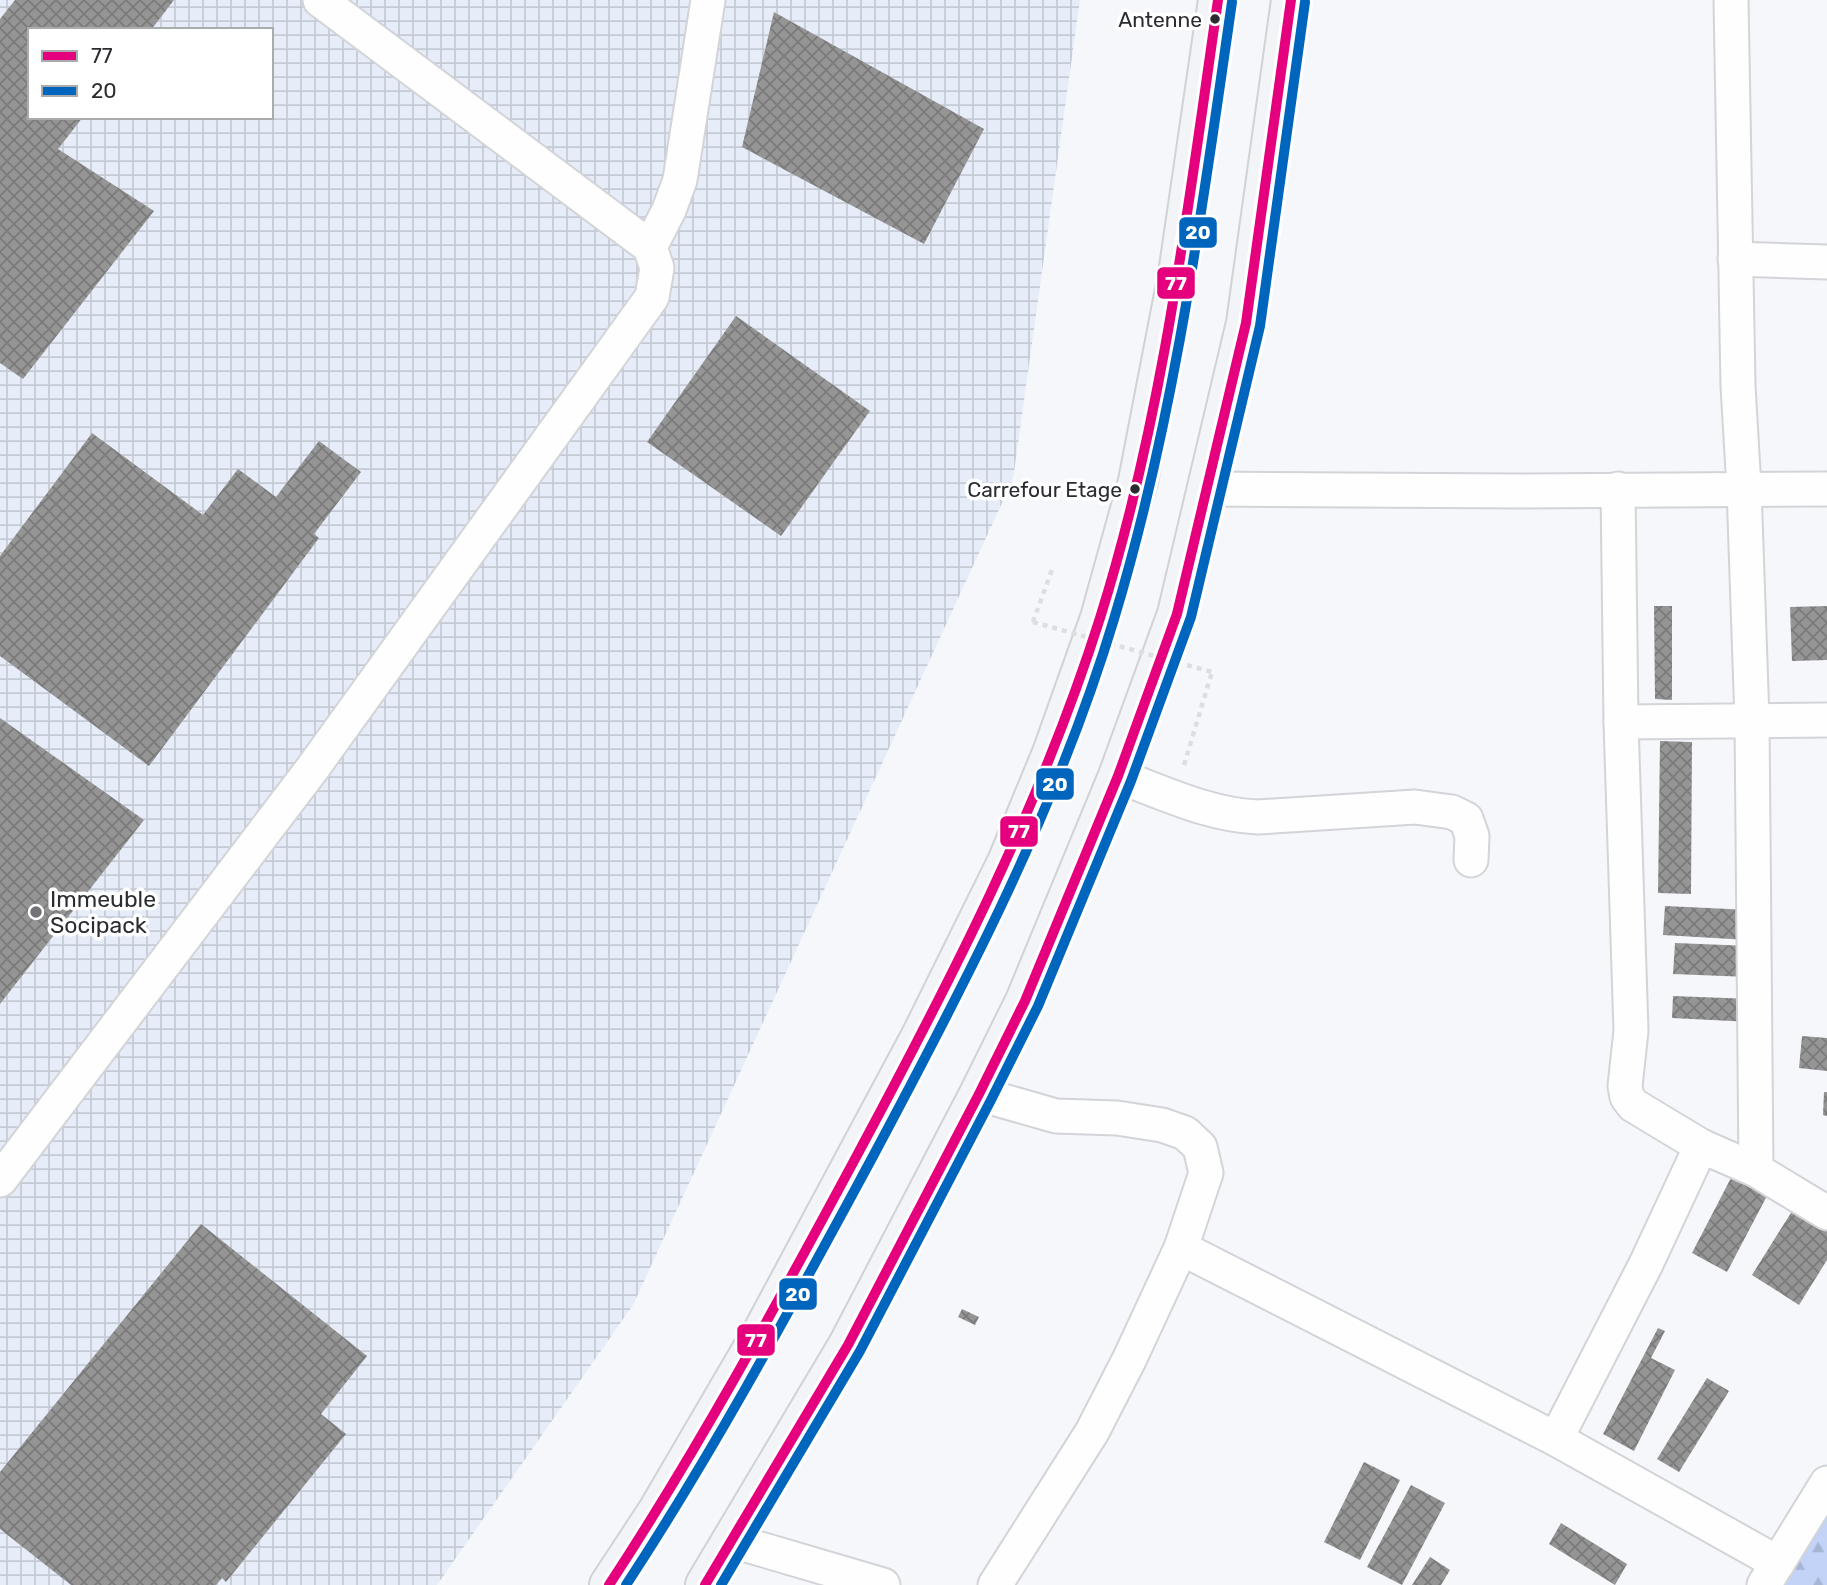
<svg xmlns="http://www.w3.org/2000/svg" width="1827" height="1585" font-family="Rubik,sans-serif">
	<style>
		.industrial { fill: url(#industrial-grid); fill-rule: evenodd }
		.forest { fill: url(#forest-firs) }
		.building { fill: url(#building-cross-hatch) }
		.lines { fill: none; stroke-linecap: round; stroke-linejoin: round }
		.minor-casing { stroke: #d2d4d8; stroke-width: 37 }
		.major-casing { stroke: #d0d2d4; stroke-width: 42 }
		.path { stroke: #dddedf; stroke-width: 4.5; stroke-dasharray: 5 5; stroke-linecap: butt }
		.minor { stroke: #fefefe; stroke-width: 33 }
		.major { stroke: #f2f4f8; stroke-width: 38 }
		.path-bridge { stroke: #dddedf; stroke-width: 4.5; stroke-dasharray: 5 5; stroke-linecap: butt }
		.bus-1-casing { stroke: #fff; stroke-width: 16 }
		.bus-2-casing { stroke: #fff; stroke-width: 16 }
		.bus-1 { stroke: #e5007d; stroke-width: 10 }
		.bus-2 { stroke: #0065bd; stroke-width: 10 }
		.bus-dot { fill: #2a2c30; stroke: #fff; stroke-width: 2.5 }
		.poi-dot { fill: #717377; stroke: #fff; stroke-width: 2.5 }
		.labels { text-anchor: middle; dominant-baseline: central; stroke-width: 7; stroke-linejoin: round; paint-order: stroke }
		.bus-label { font-size: 21px; fill: #2a2c30; stroke: #fff; text-anchor: end }
		.poi-label { font-size: 23px; fill: #2a2c30; stroke: #fff; text-anchor: start }
		.line-badge { stroke: #fff; stroke-width: 2.5 }
		.badge-label { font-size: 19px; text-anchor: middle; font-weight: bold; fill: #fff }
	</style>
	<defs>
		<pattern id="industrial-grid" width="8" height="8" patternUnits="userSpaceOnUse" patternTransform="scale(1.75)"><rect width="8" height="8" fill="#e6ecf8"/><path d="M0 4h8M4 0v8" fill="none" stroke="#c5cbd5"/></pattern>
		<pattern id="forest-firs" width="22" height="20" patternUnits="userSpaceOnUse" patternTransform="scale(1.75)"><rect width="22" height="20" fill="#c2d3f7"/><path d="M5 1l3.5 6h-7zM16 11l3.5 6h-7z" fill="#a7b5d4"/></pattern>
		<pattern id="building-cross-hatch" width="8" height="8" patternUnits="userSpaceOnUse" patternTransform="scale(1.75)"><rect width="8" height="8" fill="#969596"/><path d="M0 0l8 8M0 8l8-8" fill="none" stroke="#7b7a7b"/></pattern>
	</defs>
	<rect width="100%" height="100%" fill="#f5f7fb"/>
	<path class="industrial" d="M0,0h1080l-67,479 -380,826 -196,280h-437zM30,30h241v87h-241z"/>
	<polygon class="forest" points="1827,1464 1827,1585 1753,1585"/>
	<g class="building">
		<polygon points="15,0 174,0 151,30 30,30 30,117 83,117 58,149 154,211 23,379 0,363 0,19"/>
		<polygon points="774,12 984,129 924,244 742,147"/>
		<polygon points="736,316 870,411 781,536 647,442"/>
		<polygon points="92,433 203,515 238,469 276,497 319,441 361,472 314,534 319,538 149,766 0,656 0,556"/>
		<polygon points="1654,606 1672,606 1672,700 1655,699"/>
		<polygon points="1827,606 1827,660 1792,661 1790,607"/>
		<polygon points="0,718 144,820 0,1004"/>
		<polygon points="1660,741 1692,742 1691,894 1658,893"/>
		<polygon points="1665,906 1750,910 1748,940 1663,935"/>
		<polygon points="1675,943 1750,946 1749,977 1673,974"/>
		<polygon points="1673,996 1752,999 1751,1022 1672,1018"/>
		<polygon points="1802,1036 1827,1038 1827,1071 1799,1068"/>
		<polygon points="1824,1092 1827,1092 1827,1116 1823,1115"/>
		<polygon points="1732,1176 1768,1194 1727,1272 1692,1253"/>
		<polygon points="1794,1208 1827,1229 1827,1260 1799,1305 1752,1275"/>
		<polygon points="201,1224 367,1356 321,1414 346,1434 226,1582 222,1578 216,1585 71,1585 0,1529 0,1472"/>
		<polygon points="962,1309 979,1317 975,1325 958,1317"/>
		<polygon points="1658,1328 1665,1331 1651,1358 1675,1370 1634,1451 1603,1434"/>
		<polygon points="1707,1378 1729,1391 1679,1472 1657,1459"/>
		<polygon points="1364,1462 1400,1480 1360,1560 1324,1542"/>
		<polygon points="1411,1485 1445,1503 1402,1585 1367,1567"/>
		<polygon points="1561,1523 1627,1564 1615,1585 1549,1544"/>
		<polygon points="1430,1557 1450,1570 1441,1585 1412,1585"/>
	</g>
	<g class="lines">
		<g class="minor-casing">
			<g id="minor">
				<polyline points="1731,0 1738,386 1744,488 1752,720 1756,1170"/>
				<polyline points="650,247 669,210 680,180 708,0"/>
				<polyline points="1735,259 1827,262"/>
				<polyline points="1208,489 1521,491 1827,489"/>
				<polyline points="1618,489 1621,722 1631,1031 1625,1086 1627,1097 1633,1105 1701,1146 1756,1170 1827,1213"/>
				<polyline points="1621,722 1827,720"/>
				<path d="M1118,776c46,17 91,39 140,41l157,-10 37,5 14,7 6,17 -1,24"/>
				<polyline points="979,1094 1056,1116 1117,1118 1162,1125 1185,1133 1200,1147 1206,1173 1181,1248 1130,1358 1092,1432 995,1585"/>
				<polyline points="0,1180 312,769 652,297 657,268 650,247 320,0"/>
				<polyline points="1181,1248 1556,1439 1778,1563"/>
				<polyline points="1556,1439 1646,1264 1701,1146"/>
				<polyline points="733,1541 883,1585"/>
				<polyline points="1764,1585 1827,1483"/>
			</g>
		</g>
		<g class="major-casing">
			<g id="major">
				<polyline points="609,1585 657,1512 764,1329 921,1036 1007,862 1052,753 1100,618 1138,481 1178,274 1218,0"/>
				<polyline points="705,1585 848,1345 979,1094 1025,1001 1118,776 1177,614 1246,323 1291,0"/>
			</g>
		</g>
		<g class="path">
			<polyline points="1033,622 1053,567"/>
			<polyline points="1184,765 1212,672"/>
		</g>
		<use href="#minor" class="minor"/>
		<use href="#major" class="major"/>
		<polyline class="path-bridge" points="1033,622 1212,672"/>
		<g class="bus-1-casing">
			<g id="bus-1">
				<path d="M609,1585c90,-137 168,-281 246,-426 94,-175 185,-351 245,-541 63,-200 88,-411 118,-618"/>
				<polyline points="705,1585 848,1345 979,1094 1025,1001 1118,776 1177,614 1246,323 1291,0"/>
			</g>
		</g>
		<g class="bus-2-casing">
			<g id="bus-2">
				<path d="M626,1585c90,-137 167,-281 245,-425 93,-174 186,-351 243,-541 61,-201 88,-410 118,-617"/>
				<polyline points="721,1585 860,1351 991,1100 1038,1006 1131,781 1191,617 1260,326 1305,2"/>
			</g>
		</g>
		<use href="#bus-1" class="bus-1"/>
		<use href="#bus-2" class="bus-2"/>
	</g>
	<g class="bus-dot">
		<circle cx="1215" cy="19" r="6"/>
		<circle cx="1135" cy="489" r="6"/>
	</g>
	<circle class="poi-dot" cx="36" cy="912" r="7"/>
	<g class="labels">
		<g class="bus-label">
			<text x="1202" y="19">Antenne</text>
			<text x="1122" y="489">Carrefour Etage</text>
		</g>
		<g class="poi-label">
			<text x="50" y="899">Immeuble<tspan x="50" dy="26">Socipack</tspan></text>
		</g>
	</g>
	<g class="line-badge">
		<rect x="1178" y="216" width="40" height="33" rx="7" fill="#0065bd"/>
		<rect x="1156" y="266" width="40" height="34" rx="7" fill="#e5007d"/>
		<rect x="1035" y="767" width="40" height="34" rx="7" fill="#0065bd"/>
		<rect x="999" y="815" width="40" height="33" rx="7" fill="#e5007d"/>
		<rect x="778" y="1277" width="40" height="34" rx="7" fill="#0065bd"/>
		<rect x="736" y="1323" width="40" height="34" rx="7" fill="#e5007d"/>
	</g>
	<g class="badge-label">
		<text x="1198" y="239">20</text>
		<text x="1176" y="290">77</text>
		<text x="1055" y="791">20</text>
		<text x="1019" y="838">77</text>
		<text x="798" y="1301">20</text>
		<text x="756" y="1347">77</text>
	</g>
	<rect x="28" y="28" width="245" height="91" fill="#ffffff" stroke="#aaabac" stroke-width="2"/>
	<rect x="42" y="51" width="35" height="10" fill="#e5007d" stroke="#aaabac" stroke-width="2"/>
	<text x="91" y="63" font-size="21" fill="#2a2c30">77</text>
	<rect x="42" y="86" width="35" height="10" fill="#0065bd" stroke="#aaabac" stroke-width="2"/>
	<text x="91" y="98" font-size="21" fill="#2a2c30">20</text>
</svg>
